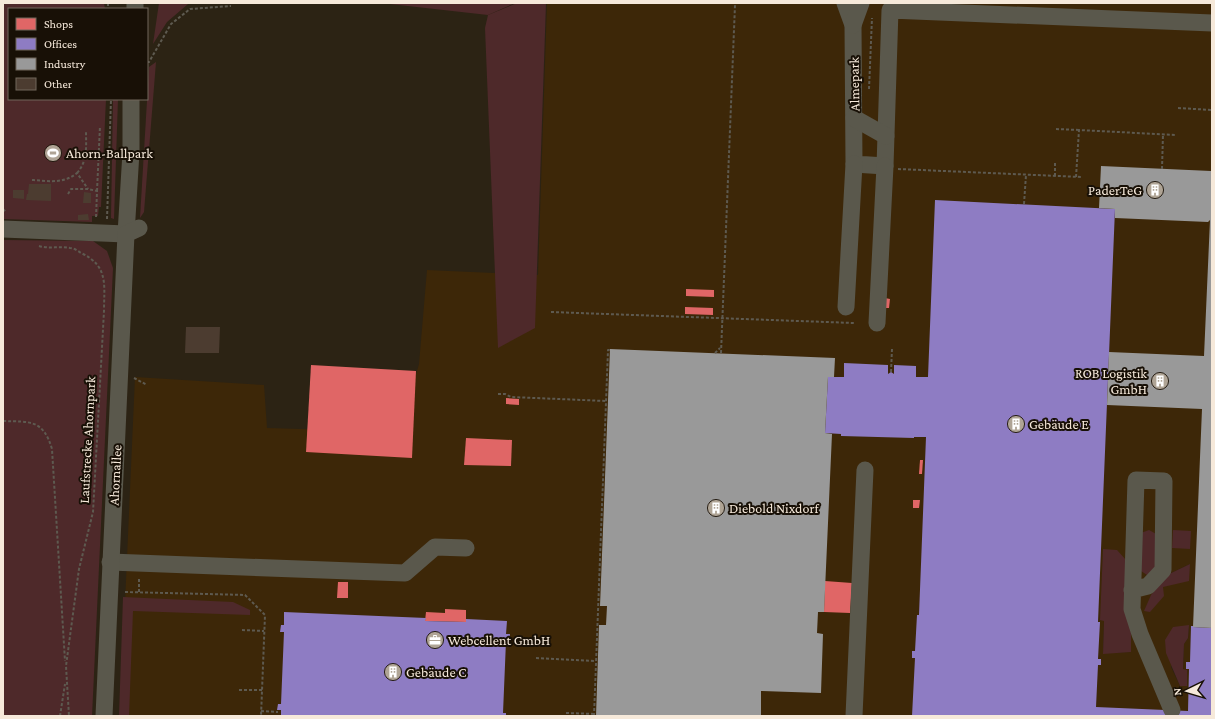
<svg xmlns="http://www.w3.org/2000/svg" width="1215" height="719" font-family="'Crimson Pro',serif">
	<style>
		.built { fill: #3d2708; fill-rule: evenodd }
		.green { fill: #4e292a }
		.shops { fill: #e06666 }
		.offices { fill: #8e7cc3 }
		.industry { fill: #999 }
		.building { fill: #4c3c30 }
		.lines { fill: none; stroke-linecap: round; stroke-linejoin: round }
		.path { stroke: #5e5a50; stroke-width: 2; stroke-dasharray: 3 2; stroke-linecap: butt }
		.minor { stroke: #5a584c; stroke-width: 17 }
		.labels { text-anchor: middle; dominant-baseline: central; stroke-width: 4; stroke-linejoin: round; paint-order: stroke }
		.street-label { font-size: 14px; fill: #f6e9da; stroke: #181006 }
		.poi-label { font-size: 14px; fill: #f6e9da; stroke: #181006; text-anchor: start }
	</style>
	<rect width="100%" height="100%" fill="#2c2314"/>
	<path class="built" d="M547,3h665v713h-1092l15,-339 129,8 3,43 132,4 20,-68 8,-94 111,5zM1190,564v1l-27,22 4,-12zM1104,621l27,31 -28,1zM1189,626l-1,12 -4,6 -1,26 4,16h-7l-9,-19z"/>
	<g class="green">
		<polygon points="3,3 104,3 105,9 9,9 9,99 106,99 101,207 99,207 98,216 92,216 92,222 3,219"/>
		<polygon points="159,3 201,3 188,4 167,22 153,44"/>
		<polygon points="258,3 515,3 488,15 381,3"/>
		<polygon points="517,3 546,3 535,328 498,348 485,28 488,15"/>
		<polygon points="156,62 144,212 140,218 149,67"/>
		<polygon points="113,99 118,99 114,219 111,218"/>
		<polygon points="3,240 93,241 107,251 113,268 92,716 3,716"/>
		<polygon points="1149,530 1158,535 1158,566 1147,575 1138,569 1138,534"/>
		<polygon points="1173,530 1191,531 1190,549 1172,548"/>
		<polygon points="1103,549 1117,550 1126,560 1131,629 1131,652 1103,654 1104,621 1100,620"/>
		<polygon points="1190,564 1189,581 1163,587 1164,596 1150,612 1144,611 1151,595 1167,575"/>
		<polygon points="123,597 233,602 250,610 250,615 133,611 129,716 119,716"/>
		<polygon points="1189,625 1188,638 1184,644 1183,669 1187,670 1187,686 1180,686 1166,653 1165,640 1173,627"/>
	</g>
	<g class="shops">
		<polygon points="686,289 714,290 714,297 686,296"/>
		<polygon points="885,298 890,299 889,308 884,308"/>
		<polygon points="685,307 713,308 713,315 685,314"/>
		<polygon points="311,365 416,371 412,458 306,452"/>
		<polygon points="506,398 519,399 519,405 506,404"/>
		<polygon points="466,438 512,440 511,466 464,465"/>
		<polygon points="920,460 923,460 922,474 919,474"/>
		<polygon points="913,500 920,500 919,508 913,508"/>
		<polygon points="825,581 852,583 850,613 824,612"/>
		<polygon points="338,582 348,582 348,598 337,598"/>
		<polygon points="445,609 466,610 466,622 425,621 426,612 445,613"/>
	</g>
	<g class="offices">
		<polygon points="935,200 1115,209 1098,622 1100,622 1098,659 1101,659 1101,665 1098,665 1096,707 1188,711 1189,669 1186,669 1186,662 1190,662 1191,626 1193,626 1193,627 1212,628 1212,716 912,716 915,658 912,658 912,651 915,651 917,615 919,615 926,437 914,437 914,438 841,436 841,434 825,433 828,377 844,377 844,363 888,365 888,374 891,372 894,374 894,365 916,366 916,377 928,377"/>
		<polygon points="284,612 426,618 425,621 466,622 466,619 507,621 506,634 510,634 509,641 506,641 503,713 506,713 506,716 281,716 281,710 277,710 278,704 281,704 284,632 280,632 281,625 284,625"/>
	</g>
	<g class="industry">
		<polygon points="1101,166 1211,171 1212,172 1212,628 1193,627 1202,409 1107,405 1109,352 1204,356 1210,220 1208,222 1115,218 1115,209 1099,208"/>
		<polygon points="610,349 835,358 834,377 828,377 825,433 832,434 824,612 818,612 817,633 823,634 821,693 761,691 761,716 702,715 701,716 596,716 599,625 606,625 607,606 600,606"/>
	</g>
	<g class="building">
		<polygon points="29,184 51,184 51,201 26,200 27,194 28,194"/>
		<polygon points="13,190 24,190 24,199 13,198"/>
		<polygon points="84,192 91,193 91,203 83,203"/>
		<polygon points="88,214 89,220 78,220 78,215"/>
		<polygon points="186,327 220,327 219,353 185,353"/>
	</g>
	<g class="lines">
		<g class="path">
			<polyline points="108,3 108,9"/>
			<polyline points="147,62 149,62 171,24 190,9 231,6"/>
			<polyline points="869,89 872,18"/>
			<polyline points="1178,108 1212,110"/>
			<polyline points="1056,129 1079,130"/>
			<polyline points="898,169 1081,177"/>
			<polyline points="1162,169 1163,134"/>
			<path d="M77,173c11,-12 9,-27 9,-42"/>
			<polyline points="1055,176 1055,163"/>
			<polyline points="1076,177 1079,130 1176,135"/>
			<path d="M32,180c16,1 32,4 45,-7l11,16"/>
			<polyline points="3,186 3,207"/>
			<polyline points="97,191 100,126"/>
			<polyline points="68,194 71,189 88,189 97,191 96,218"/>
			<polyline points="1024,204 1026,175"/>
			<polyline points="3,209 6,212"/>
			<polyline points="107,219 111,99"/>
			<path d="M39,246c10,3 21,0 31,2 4,0 8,3 11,5 28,13 23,32 23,58l-11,201 -14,57 -13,97 3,50"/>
			<polyline points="551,312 854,323"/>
			<polyline points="715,353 720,348"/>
			<polyline points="721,353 735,5"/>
			<polyline points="891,372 892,349"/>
			<polyline points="134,378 147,385"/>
			<polyline points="498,394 505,394 511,397 606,401"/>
			<path d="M3,421c27,1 40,-2 49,28l13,212"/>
			<polyline points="125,592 245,595 265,615 261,716"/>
			<polyline points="139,592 139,577"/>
			<polyline points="242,630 264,631"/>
			<polyline points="536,658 596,661"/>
			<polyline points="239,690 262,690"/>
			<polyline points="261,711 278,712"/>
			<polyline points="566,713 595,714"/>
			<polyline points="60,716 65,684"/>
			<polyline points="594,716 608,350 610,350"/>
		</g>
		<g class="minor">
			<polyline points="845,3 853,25 854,164 885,166 890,10 1212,23"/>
			<polyline points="135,9 135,3"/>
			<polyline points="853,25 861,3"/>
			<polyline points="854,118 886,136"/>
			<polyline points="3,229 126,234 131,152 131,99"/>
			<polyline points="846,307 854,164"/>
			<polyline points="877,323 885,166"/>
			<polyline points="110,562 405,573 435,547 466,548"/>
			<polyline points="1132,590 1148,586 1163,570 1164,481 1136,480 1132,609 1140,634 1172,710"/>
			<polyline points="104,716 126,234 139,228"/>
			<polyline points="854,716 865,470"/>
		</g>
	</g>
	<defs>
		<g id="stadium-disc" transform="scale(0.9)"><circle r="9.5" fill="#afa495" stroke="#181006"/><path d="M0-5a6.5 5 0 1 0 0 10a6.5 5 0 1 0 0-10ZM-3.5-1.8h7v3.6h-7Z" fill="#fff"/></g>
		<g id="building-disc" transform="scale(0.9)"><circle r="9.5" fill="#afa495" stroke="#181006"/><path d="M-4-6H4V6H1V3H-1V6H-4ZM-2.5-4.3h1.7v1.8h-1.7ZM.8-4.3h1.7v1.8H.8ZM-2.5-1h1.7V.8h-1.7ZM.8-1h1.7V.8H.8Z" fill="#fff"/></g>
		<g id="office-disc" transform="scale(0.9)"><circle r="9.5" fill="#afa495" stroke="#181006"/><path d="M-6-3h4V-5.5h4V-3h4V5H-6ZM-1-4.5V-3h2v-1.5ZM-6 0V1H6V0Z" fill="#fff"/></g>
	</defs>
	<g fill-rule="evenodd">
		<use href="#stadium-disc" x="53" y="153"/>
		<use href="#building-disc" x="1155" y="190"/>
		<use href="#building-disc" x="1160" y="381"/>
		<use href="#building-disc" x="1016" y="424"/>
		<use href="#building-disc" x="716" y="508"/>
		<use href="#office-disc" x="435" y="640"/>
		<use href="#building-disc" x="393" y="672"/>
	</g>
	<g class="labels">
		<g class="street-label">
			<text transform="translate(854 84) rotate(-91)">Almepark</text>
			<text transform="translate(87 440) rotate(-87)">Laufstrecke Ahornpark</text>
			<text transform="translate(115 475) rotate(-87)">Ahornallee</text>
		</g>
		<g class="poi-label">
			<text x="66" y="153">Ahorn-Ballpark</text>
			<text x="1142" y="190" text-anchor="end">PaderTeG</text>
			<text x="1147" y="373" text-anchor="end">ROB Logistik<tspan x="1147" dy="16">GmbH</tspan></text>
			<text x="1029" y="424">Gebäude E</text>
			<text x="729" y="508">Diebold Nixdorf</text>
			<text x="448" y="640">Webcellent GmbH</text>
			<text x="406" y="672">Gebäude C</text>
		</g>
	</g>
	<rect width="1215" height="719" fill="none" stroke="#f6e9da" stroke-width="8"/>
	<rect x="8" y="8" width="140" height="92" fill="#181006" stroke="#71675b"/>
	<rect x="16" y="18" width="20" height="12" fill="#e06666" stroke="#71675b"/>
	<text x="44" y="28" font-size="12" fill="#f6e9da">Shops</text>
	<rect x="16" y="38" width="20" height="12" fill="#8e7cc3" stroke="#71675b"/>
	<text x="44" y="48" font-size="12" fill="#f6e9da">Offices</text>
	<rect x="16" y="58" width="20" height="12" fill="#999999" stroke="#71675b"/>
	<text x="44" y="68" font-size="12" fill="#f6e9da">Industry</text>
	<rect x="16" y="78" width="20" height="12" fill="#4c3c30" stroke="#71675b"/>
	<text x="44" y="88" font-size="12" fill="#f6e9da">Other</text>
	<g transform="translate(1187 691) rotate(265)" stroke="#181006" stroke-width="3" paint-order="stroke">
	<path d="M0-3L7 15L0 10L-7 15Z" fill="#f6e9da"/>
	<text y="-6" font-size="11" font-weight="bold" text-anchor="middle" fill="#f6e9da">N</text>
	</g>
</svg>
